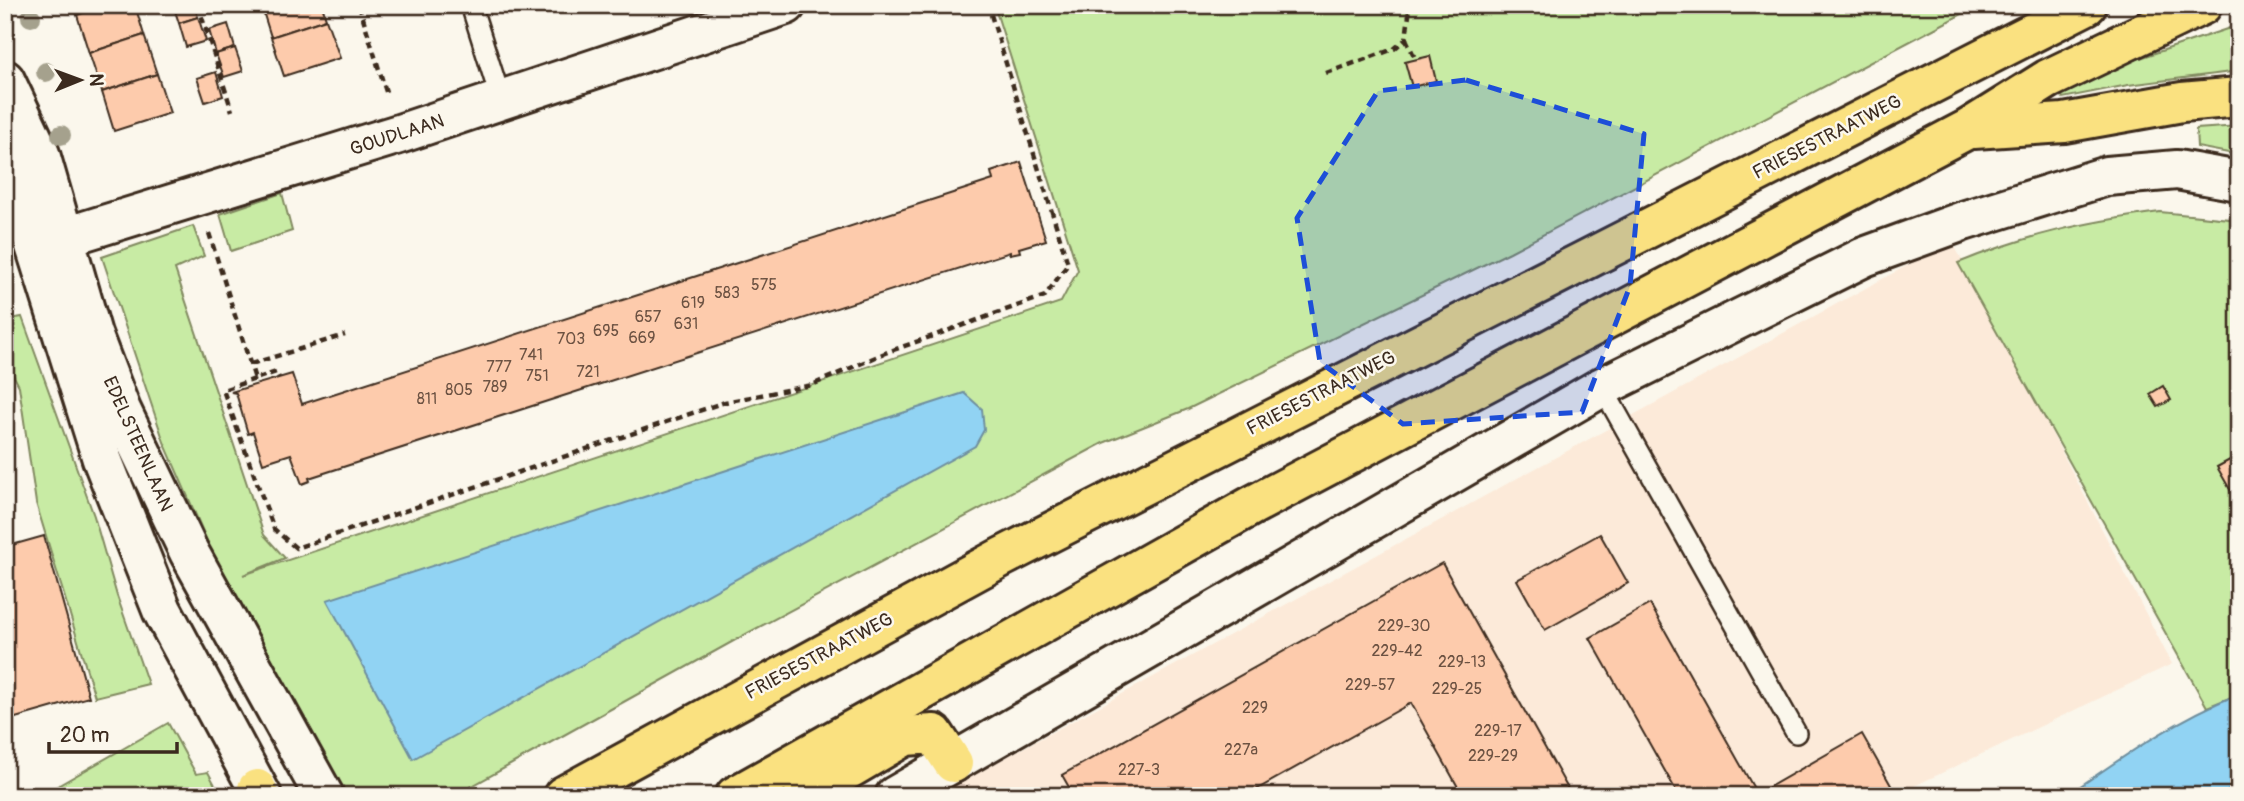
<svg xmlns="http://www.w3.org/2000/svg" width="2244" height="801" font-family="Pangolin,sans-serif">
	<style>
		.built { fill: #fcead9 }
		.green { fill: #c8eba4; stroke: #828a61; stroke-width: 2 }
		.water { fill: #91d3f3; stroke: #6f8f9e; stroke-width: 2 }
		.building { fill: #fdcbac; stroke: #3b2a1e; stroke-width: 2 }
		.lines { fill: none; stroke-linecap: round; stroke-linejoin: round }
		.lane-casing { stroke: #3b2a1e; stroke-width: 24 }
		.street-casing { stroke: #3b2a1e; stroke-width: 44 }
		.secondary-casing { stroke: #3b2a1e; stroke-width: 44 }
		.highway-casing { stroke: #3b2a1e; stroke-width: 44 }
		.path { stroke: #3b2a1e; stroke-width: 4.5; stroke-dasharray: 7 5; stroke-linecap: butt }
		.lane { stroke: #fbf7ec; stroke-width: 19 }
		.street { stroke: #fbf7ec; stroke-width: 38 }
		.secondary { stroke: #fbf7ec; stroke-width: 38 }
		.highway { stroke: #fae180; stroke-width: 38 }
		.tree { fill: #a5a18d }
		.marked { fill: #1d4ed8; fill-opacity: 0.2; stroke: #1d4ed8; stroke-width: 5; stroke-dasharray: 14 9; stroke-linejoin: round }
		.labels { text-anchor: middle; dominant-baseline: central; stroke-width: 5; stroke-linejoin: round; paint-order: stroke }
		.number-label { font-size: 16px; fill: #6c5242 }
		.street-label { font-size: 19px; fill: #3b2a1e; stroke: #fbf7ec }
	</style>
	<rect width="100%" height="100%" fill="#fbf7ec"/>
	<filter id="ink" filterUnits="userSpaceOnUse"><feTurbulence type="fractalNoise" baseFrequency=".0143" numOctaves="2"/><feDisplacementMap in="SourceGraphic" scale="14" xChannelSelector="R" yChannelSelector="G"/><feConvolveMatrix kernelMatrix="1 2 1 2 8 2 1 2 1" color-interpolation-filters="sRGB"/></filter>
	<g filter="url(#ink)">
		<polygon class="built" points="1952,241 2172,664 1893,796 935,796"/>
		<g class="green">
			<polygon points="994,5 1979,5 1510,252 1188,409 1103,443 748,633 454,796 349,796 337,786 220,583 208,543 164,442 102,257 193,226 204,256 175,269 264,535 285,558 243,575 1061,302 1078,270"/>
			<polygon points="2239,25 2239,71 2128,85 2063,98 2056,86"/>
			<polygon points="2239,126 2239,155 2197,147 2196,129"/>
			<polygon points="282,193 292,231 231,251 220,214"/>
			<path d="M2160,212l79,8v474l-32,13 -249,-444c72,-29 126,-41 202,-51z"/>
			<polygon points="22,317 94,516 117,596 148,684 95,697 36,503 19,386 5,359 5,320"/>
			<polygon points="168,723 196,774 208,772 221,796 40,796"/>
		</g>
		<g class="water">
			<polygon points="964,393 982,409 984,430 975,446 413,759 327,600"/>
			<path d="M2239,694v102h-173c55,-38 110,-77 173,-102z"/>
		</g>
		<g class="building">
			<polygon points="74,5 106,5 77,15"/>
			<polygon points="106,5 135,5 144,35 89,53 77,15"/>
			<polygon points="173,5 194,5 198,17 179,23"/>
			<polygon points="261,5 322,5 326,19 271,37"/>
			<polygon points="500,5 527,5 502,13"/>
			<polygon points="198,17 206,41 186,47 179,23"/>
			<polygon points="326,19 340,58 284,76 271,37"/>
			<polygon points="228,24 235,48 216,54 209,30"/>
			<polygon points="144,35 157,74 102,92 89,53"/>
			<polygon points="235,48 243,71 224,77 216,54"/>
			<polygon points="1430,56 1436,81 1412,87 1405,62"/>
			<polygon points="216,72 223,96 205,102 197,78"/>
			<polygon points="157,74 170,113 114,131 102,92"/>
			<polygon points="1021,162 1046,240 1019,248 1020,252 1010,254 1010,252 309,478 310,481 302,484 291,454 263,463 253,432 248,434 236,393 231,392 292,374 302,404 993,180 991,172"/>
			<polygon points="2163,386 2171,400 2158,407 2150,394"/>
			<polygon points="2239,455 2239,505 2217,467"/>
			<polygon points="1600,534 1628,583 1545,630 1517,580"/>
			<polygon points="44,536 89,697 5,721 5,547"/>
			<polygon points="1442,563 1572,796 1463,796 1411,703 1245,796 1074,796 1062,775"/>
			<polygon points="1650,604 1757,794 1862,734 1897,796 1679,796 1590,638"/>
		</g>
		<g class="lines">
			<g class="lane-casing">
				<g id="lane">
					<polyline points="471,5 501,100"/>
					<polyline points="1602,387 1796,733"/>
				</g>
			</g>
			<g class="street-casing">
				<g id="street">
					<polyline points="65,237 399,134 786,5"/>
					<polyline points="895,796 1602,387 1864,257 1963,221 2107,176 2177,170 2239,181"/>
				</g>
			</g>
			<g class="secondary-casing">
				<g id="secondary">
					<polyline points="5,80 40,154 92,334 121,410 189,552 324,796"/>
					<polyline points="5,105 9,163 102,459 162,610 262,796"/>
				</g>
			</g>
			<g class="highway-casing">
				<g id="highway">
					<polyline points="1974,129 2064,123 2182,102 2239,97"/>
					<polyline points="257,789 259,796"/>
					<polyline points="563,796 1002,557 2087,5"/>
					<polyline points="735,796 1253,505 1968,129 2048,79 2202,5"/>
					<polyline points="803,796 905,736 934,734 953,763"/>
				</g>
			</g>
			<g class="path">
				<polyline points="198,5 232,111"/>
				<polyline points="359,5 387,95"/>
				<polyline points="1406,39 1416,60"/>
				<polyline points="1326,73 1394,49 1406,39 1409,15 1406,5"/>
				<polyline points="209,233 255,379 276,372 279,378"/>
				<polyline points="251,364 345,335"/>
				<polyline points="255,379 223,390 274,529 296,548 725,402 812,385 885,353 1045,296 1068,264 988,5"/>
			</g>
			<use href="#lane" class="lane"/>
			<use href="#street" class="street"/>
			<use href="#secondary" class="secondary"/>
			<use href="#highway" class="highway"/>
		</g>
		<g class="tree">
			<circle cx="31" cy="17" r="10"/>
			<circle cx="46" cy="72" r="10"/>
			<circle cx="61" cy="135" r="10"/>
		</g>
	</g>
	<path class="marked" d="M1466,80l178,54 -14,152 -48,126 -179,12 -83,-62 -23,-144 81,-127z"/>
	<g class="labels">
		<g class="number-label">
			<text x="764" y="285">575</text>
			<text x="727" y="293">583</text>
			<text x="693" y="303">619</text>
			<text x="648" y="317">657</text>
			<text x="686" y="324">631</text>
			<text x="606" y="331">695</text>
			<text x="642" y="338">669</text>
			<text x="571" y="339">703</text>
			<text x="531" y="355">741</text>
			<text x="499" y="367">777</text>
			<text x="588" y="372">721</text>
			<text x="537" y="376">751</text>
			<text x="495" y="387">789</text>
			<text x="459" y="390">805</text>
			<text x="427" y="399">811</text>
			<text x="1404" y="626">229-30</text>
			<text x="1397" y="651">229-42</text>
			<text x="1462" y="662">229-13</text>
			<text x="1370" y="685">229-57</text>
			<text x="1457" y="689">229-25</text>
			<text x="1255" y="708">229</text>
			<text x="1498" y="731">229-17</text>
			<text x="1241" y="750">227a</text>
			<text x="1493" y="756">229-29</text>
			<text x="1139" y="770">227-3</text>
		</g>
		<g class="street-label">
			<text transform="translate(397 135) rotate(-18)">GOUDLAAN</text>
			<text transform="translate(1827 137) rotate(-27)">FRIESESTRAATWEG</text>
			<text transform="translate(1321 393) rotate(-27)">FRIESESTRAATWEG</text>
			<text transform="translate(138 444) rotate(66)">EDELSTEENLAAN</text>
			<text transform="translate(819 656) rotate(-28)">FRIESESTRAATWEG</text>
		</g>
	</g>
	<rect width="2244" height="801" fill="none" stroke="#fbf7ec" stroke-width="28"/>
	<rect x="14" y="14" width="2216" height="773" fill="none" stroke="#3b2a1e" stroke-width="2.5" filter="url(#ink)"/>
	<g transform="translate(80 80) rotate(89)" stroke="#fbf7ec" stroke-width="5" paint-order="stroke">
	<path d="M0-5L12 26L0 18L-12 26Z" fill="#3b2a1e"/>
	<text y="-10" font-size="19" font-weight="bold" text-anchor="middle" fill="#3b2a1e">N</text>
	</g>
	<path d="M49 742v10h128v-10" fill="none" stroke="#3b2a1e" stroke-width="3.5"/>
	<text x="60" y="742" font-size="21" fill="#3b2a1e" stroke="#fbf7ec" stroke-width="5" paint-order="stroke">20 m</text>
</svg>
